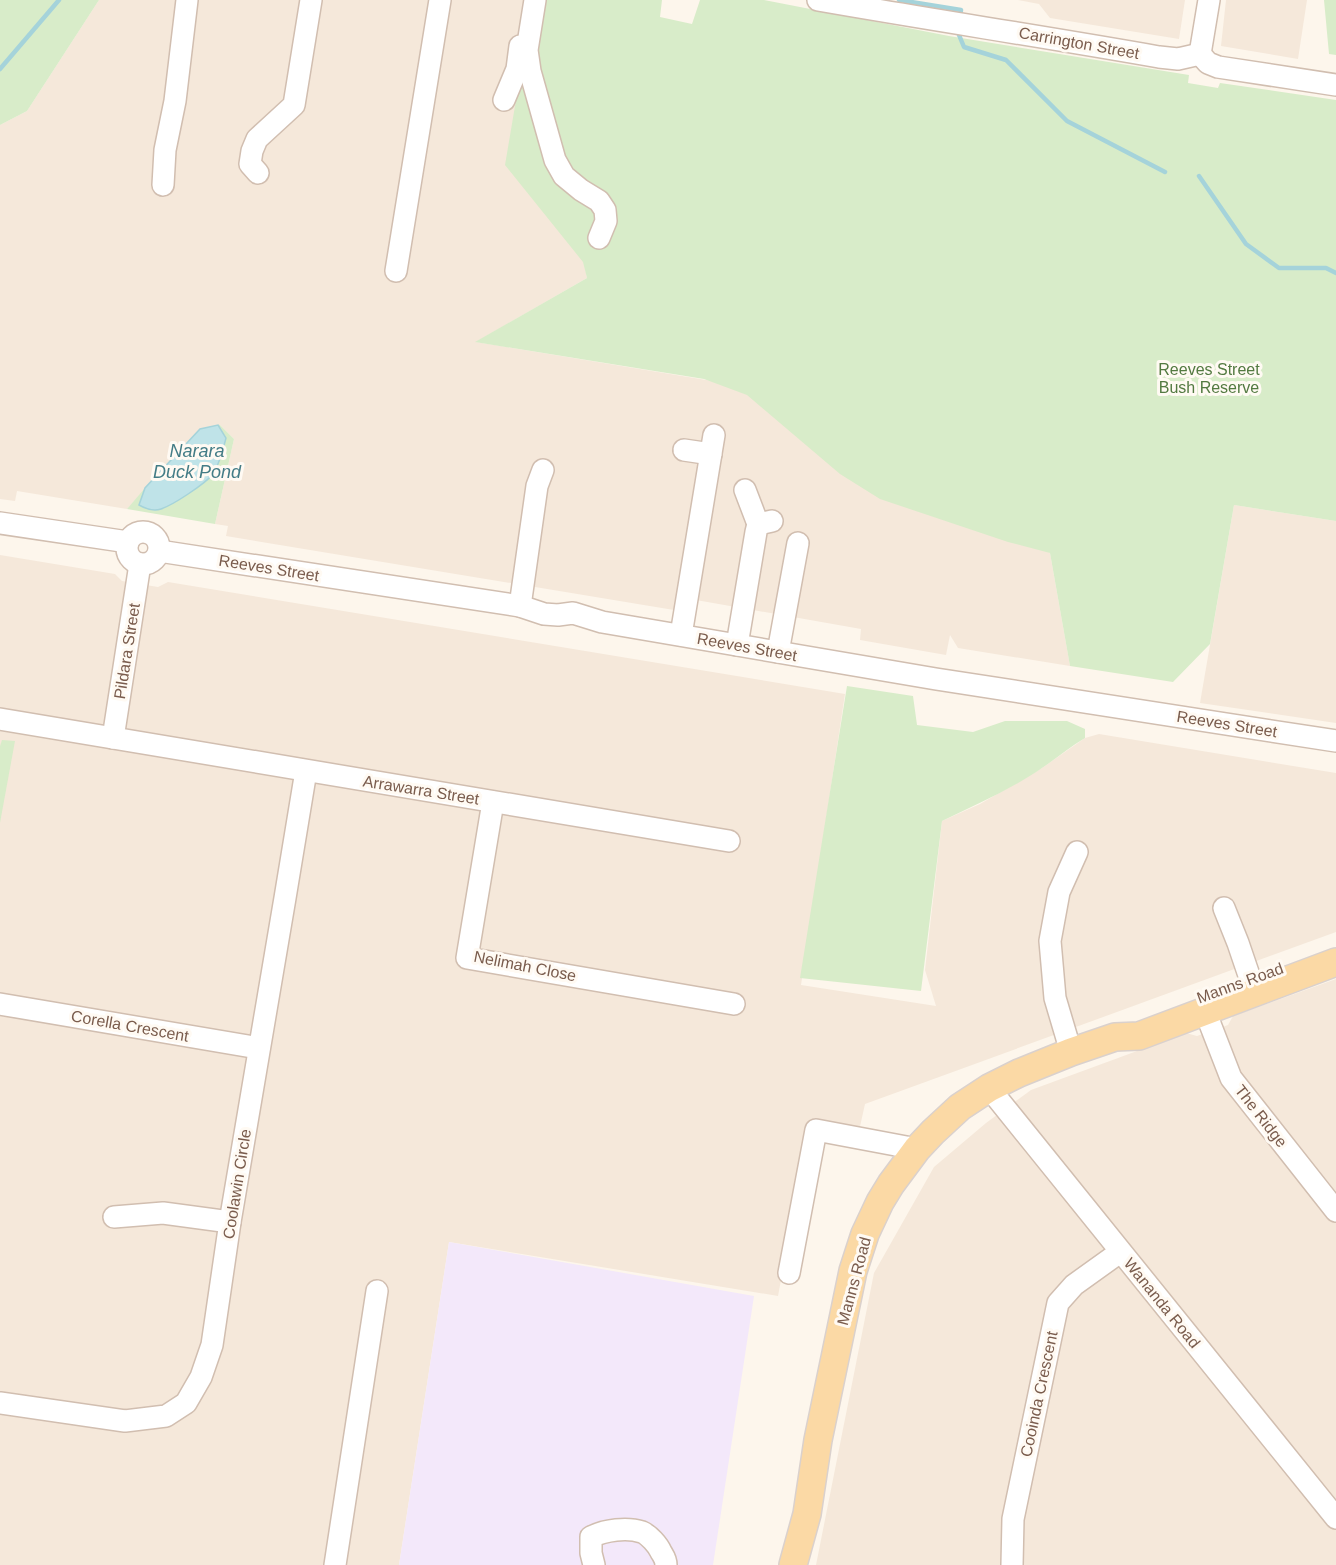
<svg xmlns="http://www.w3.org/2000/svg" width="1336" height="1565" font-family="Arial,sans-serif">
	<style>
		.residential { fill: #f5e8da }
		.education { fill: #f3e8fa }
		.green { fill: #d8ecc9 }
		.water { fill: #bfe3e8; stroke: #a5d3da; stroke-width: 1.5 }
		.lines { fill: none; stroke-linecap: round; stroke-linejoin: round }
		.stream { stroke: #a5d3da; stroke-width: 4.5 }
		.minor-casing { stroke: #d1beb0; stroke-width: 24 }
		.major-casing { stroke: #dad1cd; stroke-width: 30 }
		.minor { stroke: #fff; stroke-width: 21 }
		.major { stroke: #fbd9a5; stroke-width: 27 }
		.labels { text-anchor: middle; dominant-baseline: central; stroke-width: 6; stroke-linejoin: round; paint-order: stroke }
		.street-label { font-size: 16px; fill: #7a5c4d; stroke: #fffaf3 }
		.park-label { font-size: 16px; fill: #537a41; stroke: #fffaf3 }
		.water-label { font-size: 18px; font-style: italic; fill: #437c86; stroke: #fffaf3 }
	</style>
	<rect width="100%" height="100%" fill="#fdf6ec"/>
	<g class="residential">
		<polygon points="99,0 533,0 587,278 476,342 761,389 1050,553 1070,666 958,648 950,635 946,655 860,640 861,629 696,600 692,613 226,536 228,526 215,524 234,439 220,425 200,429 127,509 17,491 15,501 0,499 0,125 27,111"/>
		<polygon points="1018,0 1185,0 1179,39 1050,18 1039,4"/>
		<polygon points="1226,0 1307,0 1298,59 1221,46"/>
		<polygon points="1234,505 1336,521 1336,723 1200,703"/>
		<polygon points="0,555 115,574 122,581 158,587 168,582 845,694 801,985 936,1006 925,970 942,821 980,804 1042,768 1085,738 1099,734 1336,773 1336,932 865,1104 859,1131 808,1137 778,1296 449,1242 399,1565 0,1565"/>
		<polygon points="1336,979 1336,1565 816,1565 874,1273 934,1167 986,1123 1031,1090 1186,1033 1197,1036 1228,1025 1233,1016"/>
	</g>
	<polygon class="education" points="449,1242 754,1296 713,1565 399,1565"/>
	<g class="green">
		<polygon points="0,0 99,0 27,111 0,125"/>
		<polygon points="533,0 662,0 660,17 692,24 700,0 764,0 949,36 1189,75 1188,83 1218,88 1220,83 1336,100 1336,521 1234,505 1210,644 1173,682 1070,666 1050,553 1008,542 880,499 840,474 747,395 704,379 475,342 587,278 583,262 505,165"/>
		<polygon points="1324,0 1336,0 1336,55 1329,54"/>
		<polygon points="218,425 220,425 234,439 215,524 127,509 145,488 139,505 226,438"/>
		<path d="M847,686l66,10 4,29 56,7 32,-11h62l18,8v9c-15,9 -28,20 -43,30 -30,21 -67,37 -100,53l-21,170 -121,-13z"/>
		<polygon points="2,740 15,741 0,823 0,746"/>
	</g>
	<path class="water" d="M218,425l8,13c-3,12 -6,25 -13,36 -8,10 -40,31 -52,35 -8,3 -15,0 -22,-4l6,-17 55,-59z"/>
	<g class="lines">
		<g class="stream">
			<polyline points="899,0 961,10 960,17"/>
			<polyline points="959,29 959,35 964,47 1006,60 1067,121 1165,172"/>
			<polyline points="0,69 59,0"/>
			<polyline points="1199,176 1246,244 1279,268 1326,268 1336,273"/>
		</g>
		<g class="minor-casing">
			<g id="minor">
				<polyline points="535,0 527,50 530,71 555,160 564,176 581,190 599,201 605,210 606,221 599,238"/>
				<path d="M818,0c114,20 228,37 341,57l19,2 22,-5"/>
				<polyline points="1200,54 1208,63 1218,67 1336,85"/>
				<polyline points="1200,54 1209,0"/>
				<polyline points="504,100 517,69 520,46"/>
				<polyline points="258,173 250,164 252,151 257,139 294,105 311,0"/>
				<polyline points="163,185 165,150 175,101 187,0"/>
				<polyline points="396,271 440,0"/>
				<polyline points="684,450 711,454"/>
				<polyline points="745,490 758,524"/>
				<polyline points="0,523 128,542"/>
				<circle cx="143" cy="548" r="16"/>
				<polyline points="159,551 520,606 544,614 558,615 573,613 602,622 936,679 1336,741"/>
				<polyline points="520,606 537,486 543,470"/>
				<polyline points="681,635 714,435"/>
				<polyline points="737,645 756,532 758,524 772,521"/>
				<polyline points="778,652 798,543"/>
				<polyline points="0,719 729,841"/>
				<polyline points="113,738 140,564"/>
				<polyline points="493,802 467,958 734,1004"/>
				<polyline points="1224,908 1238,943 1255,993"/>
				<polyline points="0,1004 259,1048"/>
				<polyline points="1205,1011 1231,1078 1336,1211"/>
				<polyline points="1071,1052 1055,998 1050,941 1059,892 1077,852"/>
				<polyline points="989,1088 1336,1518"/>
				<polyline points="114,1217 163,1213 230,1222"/>
				<polyline points="789,1273 816,1130 917,1149"/>
				<polyline points="0,1403 125,1421 166,1416 186,1403 201,1377 212,1345 230,1222 285,898 306,771"/>
				<polyline points="335,1565 377,1291"/>
				<path d="M594,1565l-3,-12v-16c14,-7 36,-10 51,-5 7,3 16,13 19,20 3,5 5,7 5,13"/>
				<polyline points="1012,1565 1013,1519 1058,1303 1074,1285 1120,1252"/>
			</g>
		</g>
		<g class="major-casing">
			<polyline id="major" points="793,1565 807,1514 818,1440 853,1271 865,1234 880,1202 891,1184 917,1149 933,1132 960,1107 989,1088 1019,1073 1071,1052 1115,1037 1139,1036 1336,962"/>
		</g>
		<use href="#minor" class="minor"/>
		<use href="#major" class="major"/>
	</g>
	<g class="labels">
		<g class="street-label">
			<text transform="translate(1079 43) rotate(10)">Carrington Street</text>
			<text transform="translate(269 568) rotate(9)">Reeves Street</text>
			<text transform="translate(747 647) rotate(10)">Reeves Street</text>
			<text transform="translate(127 651) rotate(-81)">Pildara Street</text>
			<text transform="translate(1227 724) rotate(9)">Reeves Street</text>
			<text transform="translate(421 790) rotate(9)">Arrawarra Street</text>
			<text transform="translate(525 966) rotate(11)">Nelimah Close</text>
			<text transform="translate(1240 983) rotate(-20)">Manns Road</text>
			<text transform="translate(130 1026) rotate(10)">Corella Crescent</text>
			<text transform="translate(1261 1116) rotate(52)">The Ridge</text>
			<text transform="translate(237 1184) rotate(-81)">Coolawin Circle</text>
			<text transform="translate(854 1281) rotate(-75)">Manns Road</text>
			<text transform="translate(1162 1303) rotate(51)">Wananda Road</text>
			<text transform="translate(1039 1394) rotate(-78)">Cooinda Crescent</text>
		</g>
		<g class="park-label">
			<text x="1209" y="369">Reeves Street<tspan x="1209" dy="18">Bush Reserve</tspan></text>
		</g>
		<g class="water-label">
			<text x="197" y="451">Narara<tspan x="197" dy="21">Duck Pond</tspan></text>
		</g>
	</g>
</svg>
